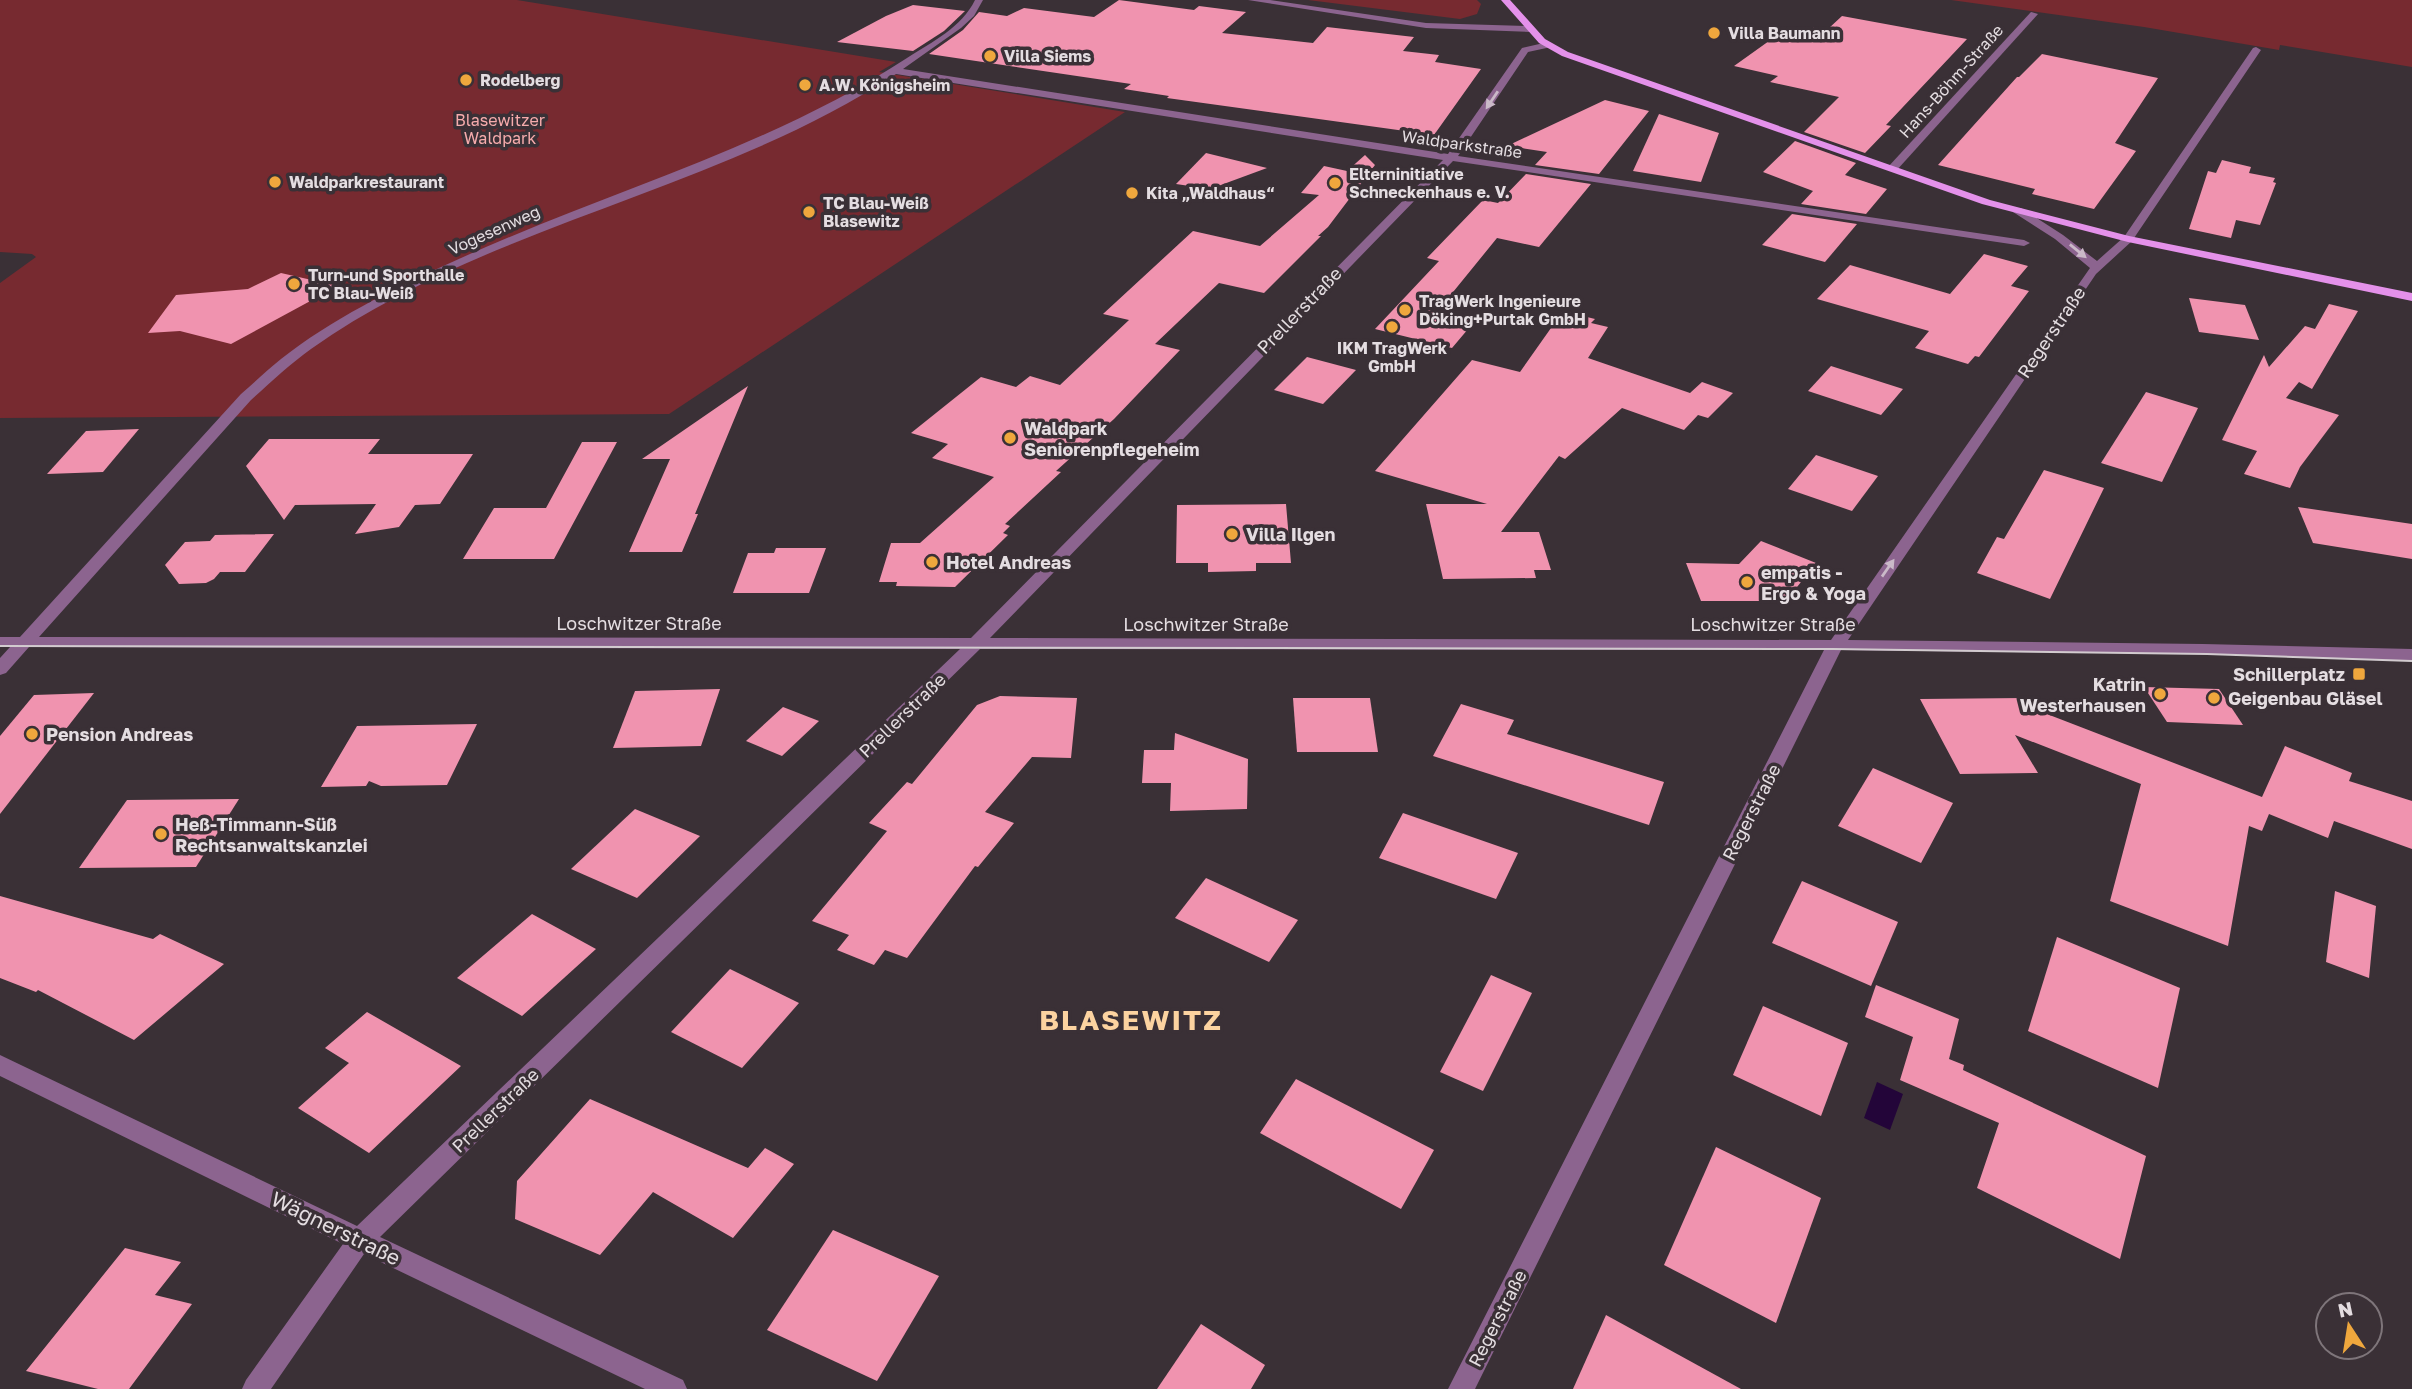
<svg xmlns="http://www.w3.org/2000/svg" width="2412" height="1389" font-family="'Golos Text',sans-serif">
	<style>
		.green { fill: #772a30 }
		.water { fill: #230539 }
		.building { fill: #f093af }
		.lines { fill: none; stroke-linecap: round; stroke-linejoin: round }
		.minor { fill: #8c648f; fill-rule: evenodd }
		.major { fill: #e491ea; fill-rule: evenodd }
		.tram { stroke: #d2cbcf; stroke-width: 2 }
		.oneway { fill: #cab9c8 }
		.poi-dot { fill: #efa73d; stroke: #3a3036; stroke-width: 2.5 }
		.labels { text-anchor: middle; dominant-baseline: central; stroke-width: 7; stroke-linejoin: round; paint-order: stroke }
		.far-poi-label { font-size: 16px; font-weight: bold; fill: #e4dde1; stroke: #3a3036; text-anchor: start }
		.far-street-label { font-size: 16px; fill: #e4dde1; stroke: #3a3036 }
		.far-park-label { font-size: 16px; fill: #f6abac; stroke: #3a3036 }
		.street-label { font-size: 18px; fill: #e4dde1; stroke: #3a3036 }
		.poi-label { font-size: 18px; font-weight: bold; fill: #e4dde1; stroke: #3a3036; text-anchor: start }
		.near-street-label { font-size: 21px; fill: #e4dde1; stroke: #3a3036 }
		.near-district-label { font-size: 28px; font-weight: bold; letter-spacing: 2px; fill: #fcd3a0; stroke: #3a3036 }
	</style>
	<rect width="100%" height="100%" fill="#3a3036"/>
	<g class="green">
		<polygon points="0,0 517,0 896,62 879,72 1125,112 669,414 0,418 0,283 36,257 32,254 0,252"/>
		<polygon points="1308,0 1477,0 1481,4 1477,14 1460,19"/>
		<polygon points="1951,0 2412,0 2412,67 2280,45 2279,50 2144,27"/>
	</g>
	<polygon class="water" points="1877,1082 1903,1094 1890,1130 1864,1118"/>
	<g class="building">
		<polygon points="1119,0 1194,10 1199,6 1246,12 1222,33 1313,43 1327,27 1414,37 1403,51 1439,55 1435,62 1481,69 1434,135 1167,98 1169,96 1124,89 1131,84 929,54 963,30 979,12 1007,16 1024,8 1094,17"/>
		<polygon points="913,5 965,11 944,31 913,51 837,42 886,16"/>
		<polygon points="1842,16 1967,39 1886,125 1891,126 1865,153 1804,132 1839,97 1770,82 1778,76 1734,66 1776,36 1802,40 1814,27 1828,29"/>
		<polygon points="2042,54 2158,78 2115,143 2136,151 2094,209 2032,194 2035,189 1938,165 2017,77 2019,77"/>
		<polygon points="1605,100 1649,111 1599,174 1535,165 1547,152 1507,146"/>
		<polygon points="1659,114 1719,133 1701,182 1633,171"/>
		<polygon points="1795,141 1856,163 1845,175 1887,189 1866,214 1801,204 1813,191 1763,172"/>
		<polygon points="1206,153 1267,168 1210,189 1176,184"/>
		<polygon points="1365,155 1375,165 1328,227 1318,236 1321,236 1264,293 1219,283 1155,344 1180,350 1114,419 1056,471 1061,472 1005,524 1010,526 1003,533 1008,535 955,587 896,586 897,582 879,582 891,543 920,543 994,477 932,458 948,444 911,433 981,377 1016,387 1030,376 1060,385 1129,320 1103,314 1193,231 1260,246 1319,195 1301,193 1324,166 1347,171"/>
		<polygon points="2222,160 2251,167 2249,173 2275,178 2273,182 2276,183 2260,225 2236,220 2231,238 2189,229 2208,171 2216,173"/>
		<polygon points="1526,174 1591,184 1539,247 1497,238 1436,313 1474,322 1452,348 1375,329 1439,261 1427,258 1483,200 1498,203"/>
		<polygon points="1792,214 1857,224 1825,262 1762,245"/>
		<polygon points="1984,254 2028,266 2011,286 2029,291 1979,357 1975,356 1968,364 1915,348 1929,331 1817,299 1850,265 1950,294"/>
		<polygon points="281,273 338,286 231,344 180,331 148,333 176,295 248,289"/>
		<polygon points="2189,298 2245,305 2259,340 2199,332"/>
		<polygon points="2329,304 2358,311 2312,389 2299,382 2286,398 2339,415 2300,467 2290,488 2244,474 2257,451 2222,440 2264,355 2269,367 2305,326 2315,329"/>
		<polygon points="1563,311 1595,319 1591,323 1608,327 1588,358 1690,393 1702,382 1733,393 1708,418 1698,415 1684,430 1622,408 1565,459 1559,456 1501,532 1539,532 1551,570 1534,570 1536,578 1443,579 1426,504 1487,504 1375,471 1472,360 1520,372"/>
		<polygon points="1307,357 1356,370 1323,404 1274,390"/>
		<polygon points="1831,366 1903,389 1881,415 1808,391"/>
		<polygon points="748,386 695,514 698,514 682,552 629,552 670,459 642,459"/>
		<polygon points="2146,392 2198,408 2162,482 2101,463"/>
		<polygon points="139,429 103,472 47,474 86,431"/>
		<polygon points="269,439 380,439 368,454 473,454 440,504 415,505 399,527 355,534 376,504 295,505 284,520 246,466"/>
		<polygon points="582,442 617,442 554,559 463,559 494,508 546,508"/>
		<polygon points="1816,455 1878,476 1852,511 1788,489"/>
		<polygon points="2044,470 2104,488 2050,599 1977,573 1997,537 2004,539"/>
		<polygon points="1286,504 1291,563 1256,563 1256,571 1208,572 1208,563 1176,563 1177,505"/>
		<polygon points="2298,507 2412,524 2412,559 2313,543"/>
		<polygon points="274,534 245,572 220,572 214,579 206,583 179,584 165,565 185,542 210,541 215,535"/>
		<polygon points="1761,541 1816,563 1786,601 1701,601 1686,563 1739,564"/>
		<polygon points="776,548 826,548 809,593 733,593 748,553 774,553"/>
		<polygon points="2144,687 2219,689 2243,725 2167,722"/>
		<polygon points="720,689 701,746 613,748 635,691"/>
		<polygon points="94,693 0,814 0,736 34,695"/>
		<polygon points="1000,696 1077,698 1071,758 1032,757 985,812 1014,823 978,867 975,866 907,958 885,950 874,965 837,950 849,935 812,921 887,831 869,823 907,782 912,784 977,705"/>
		<polygon points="1293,698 1370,698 1378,752 1297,752"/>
		<polygon points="2024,698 2029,707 2262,797 2285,746 2352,773 2349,781 2412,801 2412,849 2334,821 2328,838 2269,814 2262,831 2249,826 2228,946 2110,901 2141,784 2015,735 2038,773 1960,774 1920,699"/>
		<polygon points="1461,704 1514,720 1507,734 1664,782 1649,825 1433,756"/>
		<polygon points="783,707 819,721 782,756 746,741"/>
		<polygon points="477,724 447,785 381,786 369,781 366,786 321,787 357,726"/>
		<polygon points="1175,733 1248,759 1247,809 1170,811 1171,783 1142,783 1144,750 1174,750"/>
		<polygon points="1873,768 1953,803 1921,863 1838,826"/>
		<polygon points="239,799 196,867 79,868 127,800"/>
		<polygon points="635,809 700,836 637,898 571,869"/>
		<polygon points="1403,813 1518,853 1496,899 1379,858"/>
		<polygon points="1206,878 1298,920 1269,962 1175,918"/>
		<polygon points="1802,881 1898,922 1871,986 1772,943"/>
		<polygon points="2335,891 2376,906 2369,978 2326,962"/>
		<polygon points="0,896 153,939 160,934 224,964 134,1040 38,990 36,992 0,978"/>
		<polygon points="532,914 596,949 522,1016 457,978"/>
		<polygon points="2057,937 2180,988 2158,1088 2028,1031"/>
		<polygon points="730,969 799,1003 742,1068 671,1032"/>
		<polygon points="1491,975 1532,993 1483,1091 1440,1072"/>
		<polygon points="1876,985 1959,1019 1949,1059 1964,1065 1963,1070 2146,1156 2120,1259 1977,1188 1999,1123 1900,1080 1913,1037 1865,1017"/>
		<polygon points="1763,1006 1848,1043 1821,1116 1733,1075"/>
		<polygon points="367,1012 461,1066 369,1153 298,1108 349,1063 325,1048"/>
		<polygon points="1296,1079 1434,1150 1401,1209 1260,1133"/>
		<polygon points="590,1099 748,1168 765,1148 794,1164 733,1238 653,1192 600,1255 515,1219 517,1181"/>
		<polygon points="1716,1147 1821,1198 1776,1323 1664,1265"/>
		<polygon points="833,1230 939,1276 877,1381 767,1330"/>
		<polygon points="125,1248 181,1262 155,1295 192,1304 129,1389 98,1389 26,1371"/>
		<polygon points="1606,1315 1741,1389 1573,1389"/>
		<polygon points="1201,1324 1265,1365 1251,1389 1157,1389"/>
	</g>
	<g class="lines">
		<g class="minor">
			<path d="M975,0h8l-9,16 -13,12 -58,41 545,85 74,-106 26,-6 3,1v4l-23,5 -70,104 566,84 6,3 -6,3 -571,-85 -463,477 841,2 259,-372 -35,-29 -42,-27v-4h8l42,27 34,26 27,-24 129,-189 3,-1 5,3 -129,191 -36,33 -248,366 355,4 209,5v12l-209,-7 -362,-4 -366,739h-27l376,-739 -844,-1 -600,588 303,143 4,9h-42l-281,-135 -93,135h-29l4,-9 97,-136 -343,-168v-21l357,171 603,-577 -931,-2 -23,26 -6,2v-17l10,-11h-10v-10h20l221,-243c13,-11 26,-24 40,-35 51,-40 110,-69 169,-96 152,-70 316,-113 457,-205 25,-16 55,-31 68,-58zM896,74l547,86 -472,478 -932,-1 212,-237c20,-18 39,-36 60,-51 178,-126 404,-156 585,-275z"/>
			<polygon points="1248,0 1270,0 1426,23 1530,26 1534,29 1530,32 1426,28"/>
			<polygon points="2031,12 2038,14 1896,171 1888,171 1888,167"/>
		</g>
		<polygon class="major" points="1501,0 1510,0 1545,39 1568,52 1990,200 2129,236 2412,293 2412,301 2128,242 1982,204 1562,56 1539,43"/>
		<polyline class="tram" points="0,646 1833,649 2207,654 2412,661"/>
	</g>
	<defs><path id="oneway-solid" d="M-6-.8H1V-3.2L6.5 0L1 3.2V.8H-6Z" transform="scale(1.75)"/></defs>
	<g class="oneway">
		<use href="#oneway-solid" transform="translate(1492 100) rotate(124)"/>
		<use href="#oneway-solid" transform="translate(2078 251) rotate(39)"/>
		<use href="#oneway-solid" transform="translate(1888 568) rotate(-55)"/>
	</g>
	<g class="poi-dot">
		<circle cx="1714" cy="33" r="7"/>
		<circle cx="990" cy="56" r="7"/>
		<circle cx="466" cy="80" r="7"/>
		<circle cx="805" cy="85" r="7"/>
		<circle cx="275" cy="182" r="7"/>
		<circle cx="1335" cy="183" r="7"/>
		<circle cx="1132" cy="193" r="7"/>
		<circle cx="809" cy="212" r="7"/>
		<circle cx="294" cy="284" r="7"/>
		<circle cx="1405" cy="310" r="7"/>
		<circle cx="1392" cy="327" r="7"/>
		<circle cx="1010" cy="438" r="7"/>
		<circle cx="1232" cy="534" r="7"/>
		<circle cx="932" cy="562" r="7"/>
		<circle cx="1747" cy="582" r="7"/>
		<rect x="2352" y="667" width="14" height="14" rx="3.5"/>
		<circle cx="2160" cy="694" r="7"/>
		<circle cx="2214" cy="698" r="7"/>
		<circle cx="32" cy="734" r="7"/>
		<circle cx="161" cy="834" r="7"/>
	</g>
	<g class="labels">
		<g class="far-poi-label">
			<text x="1728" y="33">Villa Baumann</text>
			<text x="1004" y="56">Villa Siems</text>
			<text x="480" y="80">Rodelberg</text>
			<text x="819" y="85">A.W. Königsheim</text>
			<text x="1349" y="174">Elterninitiative<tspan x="1349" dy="18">Schneckenhaus e. V.</tspan></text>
			<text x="289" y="182">Waldparkrestaurant</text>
			<text x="1146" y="193">Kita „Waldhaus“</text>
			<text x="823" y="203">TC Blau-Weiß<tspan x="823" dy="18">Blasewitz</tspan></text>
			<text x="308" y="275">Turn-und Sporthalle<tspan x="308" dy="18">TC Blau-Weiß</tspan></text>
			<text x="1419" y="301">TragWerk Ingenieure<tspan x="1419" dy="18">Döking+Purtak GmbH</tspan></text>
			<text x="1392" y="348" text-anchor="middle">IKM TragWerk<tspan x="1392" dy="18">GmbH</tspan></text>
		</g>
		<g class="far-street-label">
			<text transform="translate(1951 81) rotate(-48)">Hans-Böhm-Straße</text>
			<text transform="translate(1462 144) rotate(8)">Waldparkstraße</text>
			<text transform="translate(494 230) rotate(-24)">Vogesenweg</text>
		</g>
		<g class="far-park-label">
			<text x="500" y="120">Blasewitzer<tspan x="500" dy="18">Waldpark</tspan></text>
		</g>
		<g class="street-label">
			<text transform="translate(1299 310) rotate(-46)">Prellerstraße</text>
			<text transform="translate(2051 332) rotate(-56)">Regerstraße</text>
			<text x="639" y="623">Loschwitzer Straße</text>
			<text x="1206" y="624">Loschwitzer Straße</text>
			<text x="1773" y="624">Loschwitzer Straße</text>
			<text transform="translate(902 715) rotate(-44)">Prellerstraße</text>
			<text transform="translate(1751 812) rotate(-63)">Regerstraße</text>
			<text transform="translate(495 1110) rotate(-44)">Prellerstraße</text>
			<text transform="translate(1497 1318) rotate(-63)">Regerstraße</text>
		</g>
		<g class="poi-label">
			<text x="1024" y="428">Waldpark<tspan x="1024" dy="21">Seniorenpflegeheim</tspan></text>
			<text x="1246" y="534">Villa Ilgen</text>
			<text x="946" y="562">Hotel Andreas</text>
			<text x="1761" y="572">empatis -<tspan x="1761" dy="21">Ergo &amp; Yoga</tspan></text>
			<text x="2345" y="674" text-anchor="end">Schillerplatz</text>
			<text x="2146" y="684" text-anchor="end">Katrin<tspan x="2146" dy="21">Westerhausen</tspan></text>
			<text x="2228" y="698">Geigenbau Gläsel</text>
			<text x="46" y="734">Pension Andreas</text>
			<text x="175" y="824">Heß-Timmann-Süß<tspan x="175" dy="21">Rechtsanwaltskanzlei</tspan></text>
		</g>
		<g class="near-street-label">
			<text transform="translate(336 1228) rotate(26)">Wägnerstraße</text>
		</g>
		<g class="near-district-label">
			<text x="1131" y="1019">BLASEWITZ</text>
		</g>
	</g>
	<g transform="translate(2349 1326) rotate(348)"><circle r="33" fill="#3a3036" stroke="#7e757a" stroke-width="2"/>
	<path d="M0-5L12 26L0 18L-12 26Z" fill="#efa73d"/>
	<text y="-10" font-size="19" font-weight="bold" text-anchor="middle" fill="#e4dde1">N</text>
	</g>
</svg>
